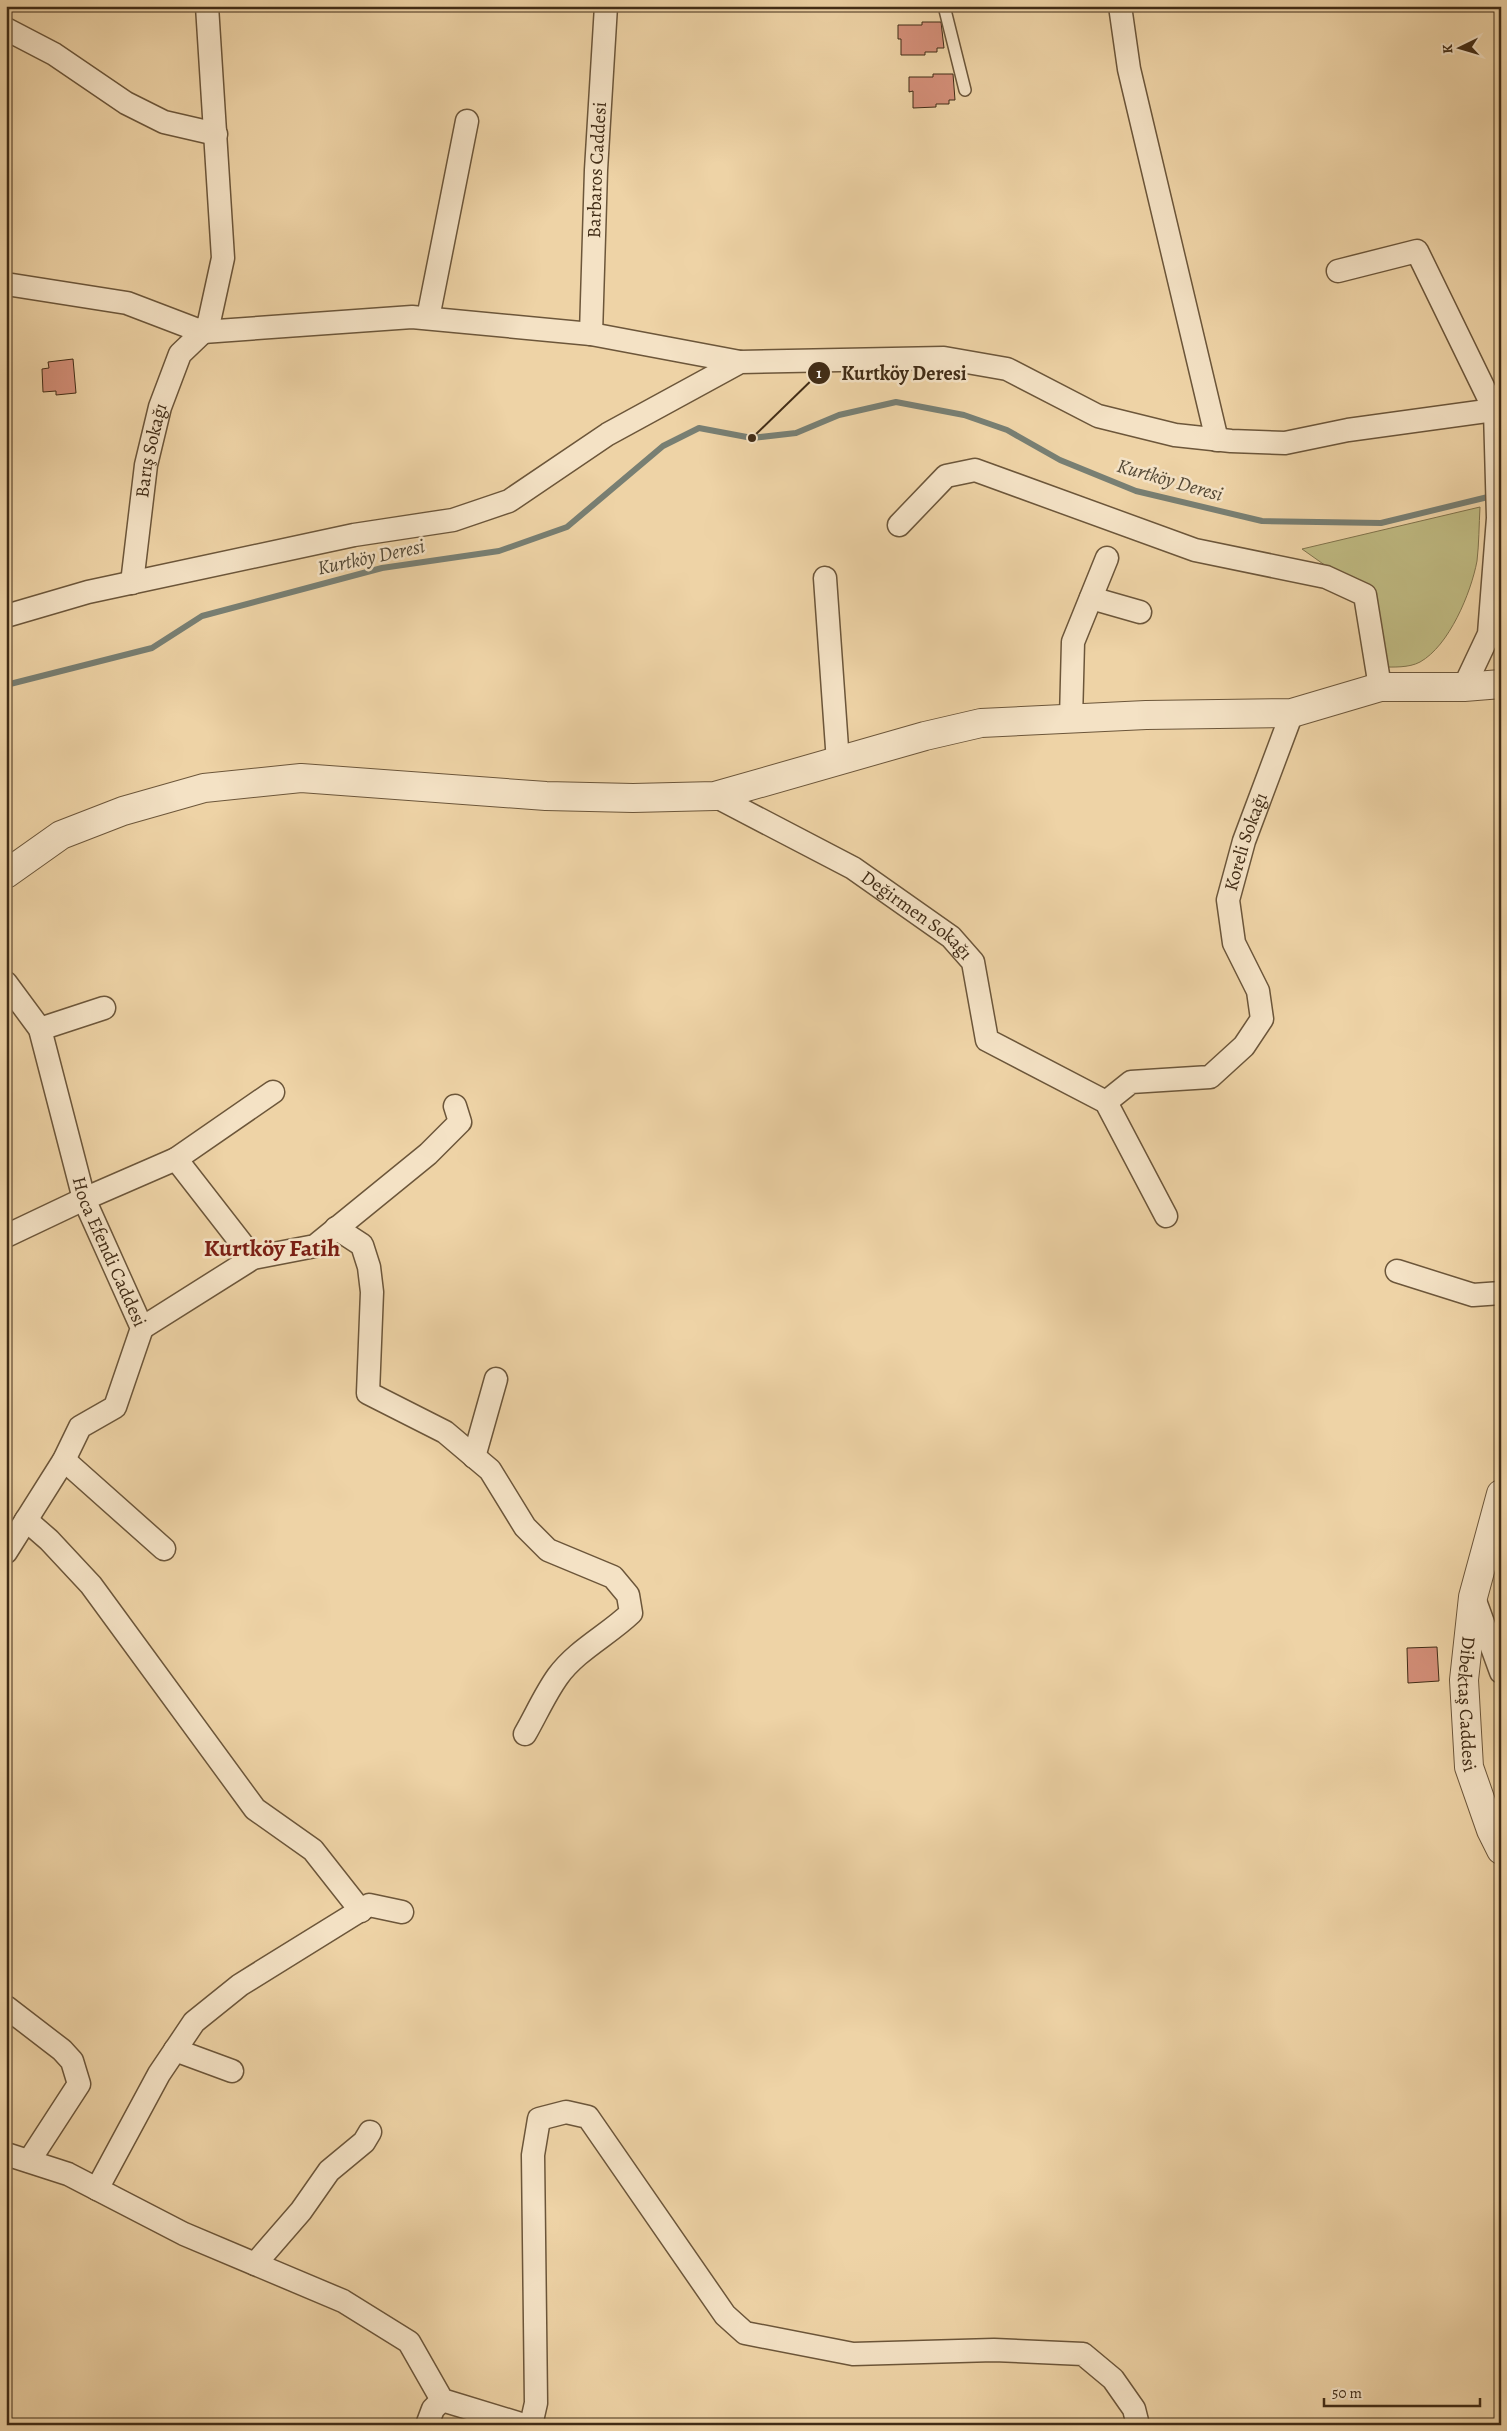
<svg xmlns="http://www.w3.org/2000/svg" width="1507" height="2431" font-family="Alegreya,serif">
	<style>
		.green { fill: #bfba82; stroke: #80734c }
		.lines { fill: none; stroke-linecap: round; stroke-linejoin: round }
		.stream { stroke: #787f73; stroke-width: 6 }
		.building { fill: #d48f79; stroke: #412c16 }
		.service-casing { stroke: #6c563a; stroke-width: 14 }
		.minor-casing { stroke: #6c563a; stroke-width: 25 }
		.tertiary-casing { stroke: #6c563a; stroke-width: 30 }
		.service { stroke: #f4e2c5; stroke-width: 11 }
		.minor { stroke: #f4e2c5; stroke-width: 22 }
		.tertiary { stroke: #f4e2c5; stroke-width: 28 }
		.labels { text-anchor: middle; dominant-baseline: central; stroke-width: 5; stroke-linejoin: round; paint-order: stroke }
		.street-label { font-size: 19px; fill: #412c16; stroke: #f4e2c5 }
		.water-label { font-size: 20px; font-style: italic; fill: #534835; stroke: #f4e2c5 }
		.district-label { font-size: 24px; font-weight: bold; fill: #7a1f14; stroke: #f4e2c5 }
		.leader { fill: none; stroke: #412c16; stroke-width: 2 }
		.callout-dot { fill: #412c16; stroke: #f4e2c5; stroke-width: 2 }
		.mark-label { font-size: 15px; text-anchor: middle; font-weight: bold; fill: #fff }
		.callout-label { font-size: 20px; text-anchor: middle; font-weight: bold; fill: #412c16; stroke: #f4e2c5; stroke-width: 5; stroke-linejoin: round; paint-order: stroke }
	</style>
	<rect width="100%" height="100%" fill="#eed3a6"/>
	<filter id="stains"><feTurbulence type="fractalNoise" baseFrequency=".004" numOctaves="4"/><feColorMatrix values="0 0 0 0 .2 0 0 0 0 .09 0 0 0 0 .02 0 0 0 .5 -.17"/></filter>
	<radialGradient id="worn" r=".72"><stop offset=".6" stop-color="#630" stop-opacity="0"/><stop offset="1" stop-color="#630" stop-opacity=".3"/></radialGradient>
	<path class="green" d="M1480,507c-1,18 -1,37 -3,54 -6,32 -28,85 -57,101 -11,6 -27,5 -38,5l-32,-84 -48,-34z"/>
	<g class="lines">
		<polyline class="stream" points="6,685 152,648 202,616 382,568 499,551 567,527 663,446 699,428 752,438 796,433 839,415 896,402 964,415 1007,430 1060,460 1136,491 1262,521 1381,523 1492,496"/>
	</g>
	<g class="building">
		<polygon points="922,22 941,22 944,48 937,48 937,52 925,52 925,55 901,55 901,39 898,39 898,25 922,25"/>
		<polygon points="933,74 953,74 955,100 949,100 949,104 936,104 936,107 913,108 913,91 909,92 909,77 933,77"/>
		<polygon points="73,359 76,393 56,395 56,391 43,392 42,369 49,368 48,362"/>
		<polygon points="1437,1647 1439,1681 1408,1683 1407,1648"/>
	</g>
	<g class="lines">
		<g class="service-casing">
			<polyline id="service" points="944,6 965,90"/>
		</g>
		<g class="minor-casing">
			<g id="minor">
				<polyline points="1120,6 1129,69 1217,440"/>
				<polyline points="6,29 54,54 126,103 164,122 216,134"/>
				<polyline points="1338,271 1417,251 1495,411 1498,518 1489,634 1464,687"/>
				<polyline points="6,284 127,303 203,332 412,317 591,334 740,362"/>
				<polyline points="428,318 467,121"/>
				<path id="s1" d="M591,334l5,-164 10,-164"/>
				<polyline points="899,525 946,476 975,470 1195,550 1326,577 1365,595 1380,687"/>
				<polyline points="825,578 838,762"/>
				<path id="s2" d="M132,583l14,-118 14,-58 20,-53 23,-22 6,-10 14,-64 -16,-252"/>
				<polyline points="1091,598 1140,612"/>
				<polyline points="6,616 88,592 354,535 453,520 509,501 608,434 740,362 944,358 1007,369 1098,416 1175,435 1231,441 1285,443 1348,430 1501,409"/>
				<polyline points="1071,719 1073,642 1107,558"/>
				<path id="s3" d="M715,796l138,72 98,69 22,25 14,78 119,62 60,114"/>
				<path id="s4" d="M6,983l34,46 44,170 58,129 -27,79 -35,20 -16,33 -58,92"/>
				<polyline points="40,1029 104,1008"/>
				<path id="s5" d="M1106,1102l25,-20 79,-5 34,-31 18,-27 -4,-28 -24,-48 -6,-43 16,-59 48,-128"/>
				<path d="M336,1228l26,17 7,22 3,25 -4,101 77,39 45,38 35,57 23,23 65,27 15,18 3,18c-23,22 -54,37 -73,63 -13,18 -22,39 -33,58"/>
				<polyline points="6,1236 84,1199 176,1159"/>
				<polyline points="253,1258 176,1159 273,1092"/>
				<polyline points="1397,1271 1473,1295 1501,1293"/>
				<polyline points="142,1328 253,1258 315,1246 428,1154 460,1122 455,1106"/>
				<polyline points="474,1457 496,1379"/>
				<polyline points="64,1460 164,1549"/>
				<polyline points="26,1520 49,1540 91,1585 255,1809 313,1850 361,1911"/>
				<polyline points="1474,1598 1501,1672"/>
				<polyline points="6,2007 62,2050 72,2061 79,2084 29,2161"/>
				<polyline points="175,2050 232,2071"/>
				<polyline points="6,2154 68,2174 184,2234 343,2301 409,2342 442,2400 524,2425"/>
				<polyline points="97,2189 159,2074 194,2022 240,1985 369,1905 402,1912"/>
				<polyline points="255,2264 301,2211 329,2171 364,2142 370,2132"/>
				<polyline points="427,2425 433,2409 442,2400"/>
				<polyline points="531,2425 536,2403 533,2155 539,2119 566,2112 588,2117 725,2315 745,2333 853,2354 994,2350 1083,2354 1113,2379 1134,2409 1138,2425"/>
			</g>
		</g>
		<g class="tertiary-casing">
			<g id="tertiary">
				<polyline points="6,874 61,835 123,811 204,788 301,778 546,796 633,798 715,796 925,736 981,723 1146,715 1292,713 1380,687 1464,687 1501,684"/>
				<path id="s6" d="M1501,1494l-28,103 -9,83 5,87 22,63 10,20"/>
			</g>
		</g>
		<use href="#service" class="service"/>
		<use href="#minor" class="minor"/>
		<use href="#tertiary" class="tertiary"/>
	</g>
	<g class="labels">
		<g class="street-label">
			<text stroke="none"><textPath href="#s1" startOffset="164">Barbaros Caddesi</textPath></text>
			<text stroke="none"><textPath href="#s2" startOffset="134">Barış Sokağı</textPath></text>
			<text stroke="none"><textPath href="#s5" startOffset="376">Koreli Sokağı</textPath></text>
			<text stroke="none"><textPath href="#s3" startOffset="235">Değirmen Sokağı</textPath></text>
			<text stroke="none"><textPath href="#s4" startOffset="291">Hoca Efendi Caddesi</textPath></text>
			<text stroke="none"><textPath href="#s6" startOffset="214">Dibektaş Caddesi</textPath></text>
		</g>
		<g class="water-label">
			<text transform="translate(1170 480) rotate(16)">Kurtköy Deresi</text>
			<text transform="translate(371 557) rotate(-12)">Kurtköy Deresi</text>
		</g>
		<g class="district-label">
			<text x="272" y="1248">Kurtköy Fatih</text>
		</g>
	</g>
	<path class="leader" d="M752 438L819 373"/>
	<g class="callout-dot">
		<circle cx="752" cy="438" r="5"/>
		<circle cx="819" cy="373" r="12"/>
	</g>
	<g class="mark-label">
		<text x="819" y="378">1</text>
	</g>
	<g class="callout-label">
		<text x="904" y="380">Kurtköy Deresi</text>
	</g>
	<rect width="1507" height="2431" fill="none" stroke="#eed3a6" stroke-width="25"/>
	<rect x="8" y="8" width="1492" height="2416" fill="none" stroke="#412c16" stroke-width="2.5"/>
	<rect x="12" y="12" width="1482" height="2406" fill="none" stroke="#412c16"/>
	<g transform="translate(1460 48) rotate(265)" stroke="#f4e2c5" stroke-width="4" paint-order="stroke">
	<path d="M0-4L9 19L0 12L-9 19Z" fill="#412c16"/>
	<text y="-8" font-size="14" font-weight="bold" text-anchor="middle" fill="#412c16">K</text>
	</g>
	<path d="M1324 2398v8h156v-8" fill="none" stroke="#412c16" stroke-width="2.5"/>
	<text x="1332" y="2398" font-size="15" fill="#412c16" stroke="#f4e2c5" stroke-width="4" paint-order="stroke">50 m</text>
	<rect width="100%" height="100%" filter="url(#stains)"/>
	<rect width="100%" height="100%" fill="url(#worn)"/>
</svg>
